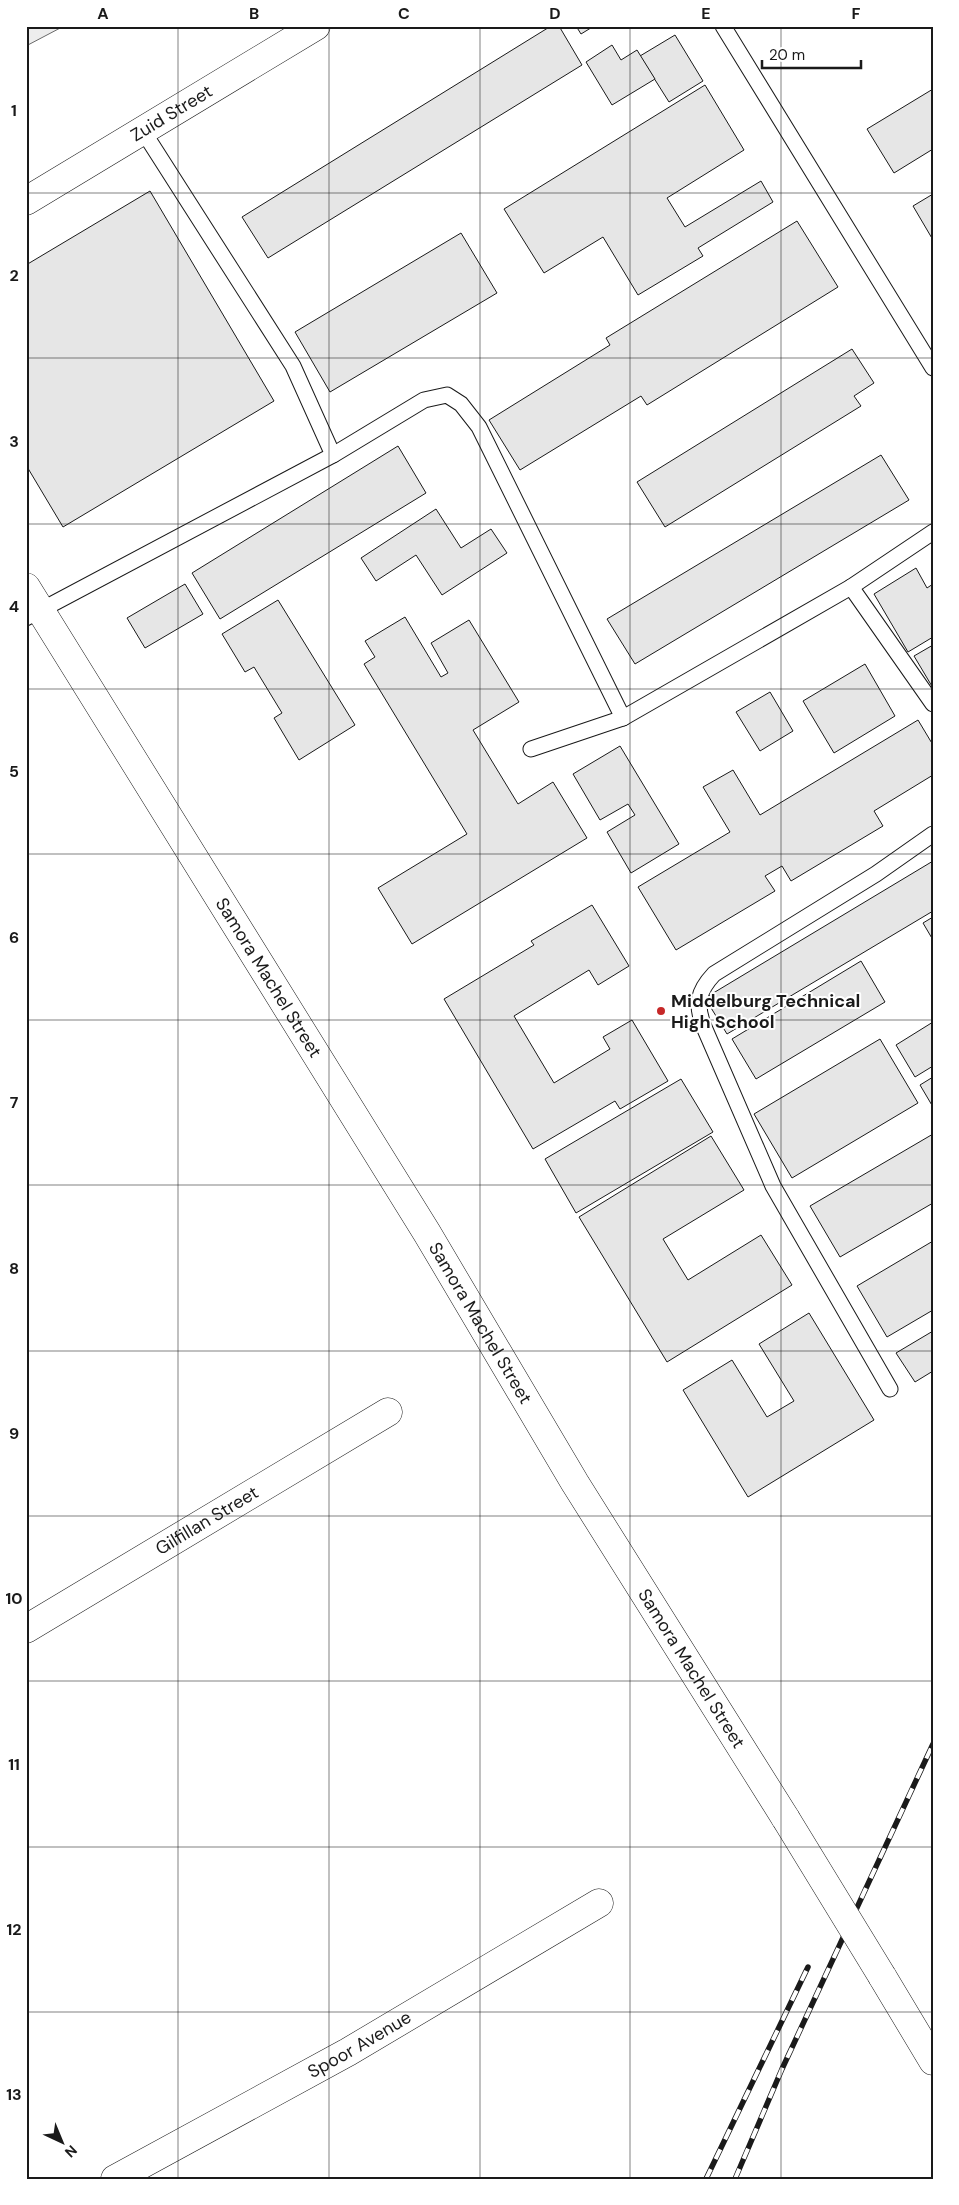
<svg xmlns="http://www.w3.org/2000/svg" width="959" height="2205" font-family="'DM Sans',sans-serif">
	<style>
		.green { fill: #ededed; stroke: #6a6a6a }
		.building { fill: #e6e6e6; stroke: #1a1a1a }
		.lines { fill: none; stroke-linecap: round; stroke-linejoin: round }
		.lane-casing { stroke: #1a1a1a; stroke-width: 17 }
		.street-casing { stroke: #1a1a1a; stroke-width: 29 }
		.primary-casing { stroke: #1a1a1a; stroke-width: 29 }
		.lane { stroke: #fff; stroke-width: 15 }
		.street { stroke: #fff; stroke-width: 28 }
		.primary { stroke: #fff; stroke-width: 28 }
		.rail-casing { stroke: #1a1a1a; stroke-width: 5.5 }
		.rail { stroke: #fff; stroke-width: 4; stroke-dasharray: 11; stroke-linecap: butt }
		.primary-bridge-casing { stroke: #1a1a1a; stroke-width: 29; stroke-linecap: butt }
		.primary-bridge { stroke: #fff; stroke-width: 28 }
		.grid { fill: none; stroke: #1a1a1a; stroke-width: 1; stroke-opacity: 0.55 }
		.poi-dot { fill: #c62828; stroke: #fff; stroke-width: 2 }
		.labels { text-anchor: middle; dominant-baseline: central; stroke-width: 4; stroke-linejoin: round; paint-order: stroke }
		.street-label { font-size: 18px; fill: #1a1a1a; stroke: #fff }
		.poi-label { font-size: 18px; font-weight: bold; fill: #1a1a1a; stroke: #fff; text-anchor: start }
		.neatline { fill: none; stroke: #1a1a1a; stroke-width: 2 }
		.grid-label { font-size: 16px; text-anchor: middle; font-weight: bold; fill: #1a1a1a }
	</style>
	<rect width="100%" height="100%" fill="#fff"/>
	<polygon class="green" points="26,26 64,26 26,46"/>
	<g class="building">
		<polygon points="551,26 559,26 582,65 268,258 242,217"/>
		<polygon points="576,26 594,26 581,34"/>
		<polygon points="675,35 703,81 669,102 640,56"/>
		<polygon points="612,45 621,60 637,50 655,79 612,105 586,62"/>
		<polygon points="705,85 744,150 667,198 685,227 761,181 773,202 698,248 703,256 638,295 603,237 544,273 504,209"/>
		<polygon points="933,89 933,149 894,173 867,129"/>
		<polygon points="150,191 274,401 63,527 26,465 26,265"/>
		<polygon points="933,194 933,240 913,206"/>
		<polygon points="797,221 838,287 647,405 641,396 520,470 489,420 610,345 606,338"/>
		<polygon points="461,233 497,293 330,392 295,332"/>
		<polygon points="852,349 874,383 854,396 861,406 665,527 637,482"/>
		<polygon points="398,446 426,493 220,619 192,573"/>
		<polygon points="881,455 909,500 635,664 607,619"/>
		<polygon points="436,509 461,548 491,529 507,553 442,595 416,555 376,581 361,558"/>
		<polygon points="916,568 927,588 933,584 933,637 908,652 874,594"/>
		<polygon points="185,584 203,614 145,648 127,618"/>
		<polygon points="278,600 355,725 299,760 274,718 282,713 254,667 245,672 222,634"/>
		<polygon points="405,617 441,677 448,673 431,643 469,620 519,702 473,730 518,804 553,782 587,838 412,944 378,888 467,834 364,664 375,657 365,641"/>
		<polygon points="933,645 933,688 914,656"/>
		<polygon points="865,664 895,716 834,753 803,701"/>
		<polygon points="770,692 793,731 760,751 736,712"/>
		<polygon points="918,720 933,745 933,775 874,811 883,826 791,881 782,866 765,876 775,891 676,950 638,887 730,832 703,787 733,770 760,815"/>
		<polygon points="620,746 679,844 631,873 607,832 635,815 628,804 600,820 573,774"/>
		<polygon points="933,861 933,911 727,1034 705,998"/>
		<polygon points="592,905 629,966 598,985 589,970 514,1016 554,1083 610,1049 603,1037 632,1020 668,1081 620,1109 615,1101 533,1149 444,999 534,945 531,941"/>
		<polygon points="933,917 933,940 923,923"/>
		<polygon points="861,961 885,1002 756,1079 732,1039"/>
		<polygon points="933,1022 933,1066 915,1077 896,1045"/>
		<polygon points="880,1039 918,1103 792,1178 754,1114"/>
		<polygon points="933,1077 933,1107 920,1085"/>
		<polygon points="681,1079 713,1132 576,1213 545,1159"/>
		<polygon points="933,1134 933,1203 840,1257 810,1206"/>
		<polygon points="711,1136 744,1190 663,1239 688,1280 761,1235 792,1285 667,1362 579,1217"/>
		<polygon points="933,1241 933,1310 887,1337 857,1286"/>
		<polygon points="809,1313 874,1420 748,1497 683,1390 732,1360 767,1417 794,1401 759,1344"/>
		<polygon points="933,1331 933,1371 915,1382 896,1353"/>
	</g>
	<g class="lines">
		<g class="lane-casing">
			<g id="lane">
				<polyline points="723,26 933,368"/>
				<polyline points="143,131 293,366 333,455"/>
				<polyline points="851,587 933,704"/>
				<polyline points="26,618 333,455 424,400 447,395 461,404 479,427 623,718"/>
				<polyline points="531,749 623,718 851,587 933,532"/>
				<path d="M890,1389l-117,-203 -69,-159c-9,-23 -6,-36 10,-53l162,-100 57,-40"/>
			</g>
		</g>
		<g class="street-casing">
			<g id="street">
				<path id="s1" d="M26,201l290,-175"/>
				<path id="s2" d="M26,1629l362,-217"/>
				<path id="s3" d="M115,2179l233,-127 251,-149"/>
			</g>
		</g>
		<g class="primary-casing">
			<g id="primary">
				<path id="s4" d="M26,587l401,646 148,250 211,336"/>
				<polyline points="882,1976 933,2061"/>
			</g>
		</g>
		<use href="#lane" class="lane"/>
		<use href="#street" class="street"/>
		<use href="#primary" class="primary"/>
		<g class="rail-casing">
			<g id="rail">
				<polyline points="706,2179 808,1967"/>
				<polyline points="735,2179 782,2069 933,1744"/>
			</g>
		</g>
		<use href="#rail" class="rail"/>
		<g class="primary-bridge-casing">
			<polyline id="primary-bridge" points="786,1819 882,1976"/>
		</g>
		<use href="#primary-bridge" class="primary-bridge"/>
	</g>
	<path class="grid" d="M178,26v2153M329,26v2153M480,26v2153M630,26v2153M781,26v2153M26,193h907M26,358h907M26,524h907M26,689h907M26,854h907M26,1020h907M26,1185h907M26,1351h907M26,1516h907M26,1681h907M26,1847h907M26,2012h907"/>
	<circle class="poi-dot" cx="661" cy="1011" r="5"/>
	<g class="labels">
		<g class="street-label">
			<text stroke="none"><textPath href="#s1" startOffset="170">Zuid Street</textPath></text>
			<text stroke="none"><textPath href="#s4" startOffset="460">Samora Machel Street</textPath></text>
			<text stroke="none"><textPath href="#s4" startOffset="865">Samora Machel Street</textPath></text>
			<text stroke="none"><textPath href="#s2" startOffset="211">Gilfillan Street</textPath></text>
			<text stroke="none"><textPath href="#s4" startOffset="1270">Samora Machel Street</textPath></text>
			<text stroke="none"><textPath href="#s3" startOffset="279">Spoor Avenue</textPath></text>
		</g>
		<g class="poi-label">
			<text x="671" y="1001">Middelburg Technical<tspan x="671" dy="21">High School</tspan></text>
		</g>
	</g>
	<rect width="959" height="2205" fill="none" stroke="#ffffff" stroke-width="55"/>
	<g transform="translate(62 2142) rotate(136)" stroke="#ffffff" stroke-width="4" paint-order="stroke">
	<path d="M0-4L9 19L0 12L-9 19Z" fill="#1a1a1a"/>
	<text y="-8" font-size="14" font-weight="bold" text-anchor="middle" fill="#1a1a1a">N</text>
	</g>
	<path d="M762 60v8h99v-8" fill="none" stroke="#1a1a1a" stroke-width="2.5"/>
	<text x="769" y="60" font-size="15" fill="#1a1a1a" stroke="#ffffff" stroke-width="4" paint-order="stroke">20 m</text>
	<rect x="28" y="28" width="904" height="2150" class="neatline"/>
	<g class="grid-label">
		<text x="103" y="19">A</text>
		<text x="254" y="19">B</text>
		<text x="404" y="19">C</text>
		<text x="555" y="19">D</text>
		<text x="706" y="19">E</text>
		<text x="856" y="19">F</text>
		<text x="14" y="116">1</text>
		<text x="14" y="281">2</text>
		<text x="14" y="447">3</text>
		<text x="14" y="612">4</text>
		<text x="14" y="777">5</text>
		<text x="14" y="943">6</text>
		<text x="14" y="1108">7</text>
		<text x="14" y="1274">8</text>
		<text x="14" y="1439">9</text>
		<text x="14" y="1604">10</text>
		<text x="14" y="1770">11</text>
		<text x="14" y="1935">12</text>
		<text x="14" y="2100">13</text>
	</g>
</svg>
